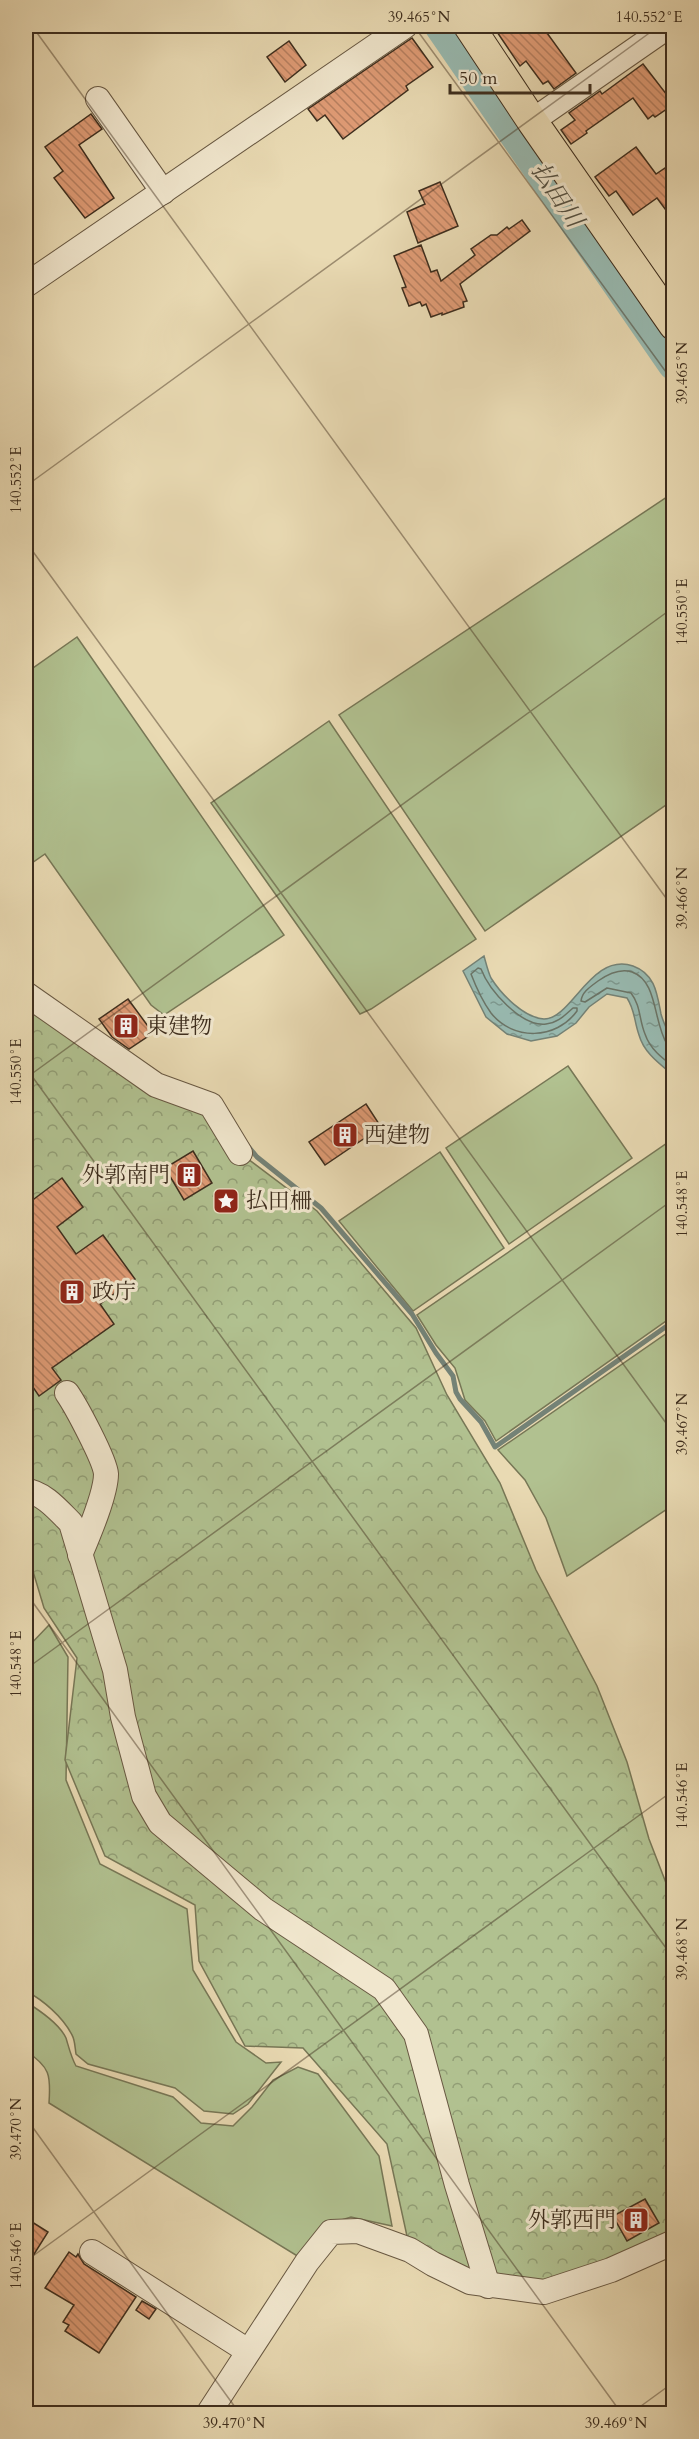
<svg xmlns="http://www.w3.org/2000/svg" width="699" height="2439" font-family="Cardo,'Noto Serif JP',serif">
	<style>
		.grass { fill: #b1c190; stroke: #777756; stroke-width: 1.5 }
		.forest { fill: url(#forest-crowns); stroke: #777756; stroke-width: 1.5 }
		.water { fill: url(#water-ripples); stroke: #748276; stroke-width: 1.5 }
		.lines { fill: none; stroke-linecap: round; stroke-linejoin: round }
		.shore { stroke: #6a7467; stroke-width: 1.5 }
		.stream { stroke: #748276; stroke-width: 5 }
		.river { stroke: #98bab1; stroke-width: 33 }
		.building { fill: url(#building-back-hatch); stroke: #3d2d1d; stroke-width: 1.5 }
		.minor-casing { stroke: #685842; stroke-width: 26 }
		.major-casing { stroke: #3d2d1d; stroke-width: 32 }
		.minor { stroke: #f1e7ce; stroke-width: 24 }
		.major { stroke: #e9dab3; stroke-width: 30 }
		.ticks { fill: none; stroke: #3d2d1d; stroke-width: 1.5; stroke-opacity: 0.45 }
		.labels { text-anchor: middle; dominant-baseline: central; stroke-width: 6; stroke-linejoin: round; paint-order: stroke }
		.poi-label { font-size: 22px; fill: #3d2d1d; stroke: #f1e7ce; text-anchor: start }
		.water-label { font-size: 24px; font-style: italic; fill: #545042; stroke: #f1e7ce }
		.neatline { fill: none; stroke: #3d2d1d; stroke-width: 2 }
		.ticks-label { font-size: 15px; text-anchor: middle; fill: #3d2d1d }
	</style>
	<defs>
		<pattern id="forest-crowns" width="20" height="18" patternUnits="userSpaceOnUse" patternTransform="scale(1.5)"><rect width="20" height="18" fill="#b1c190"/><path d="M2 6a3 3 0 1 1 6 0M12 15a3 3 0 1 1 6 0" fill="none" stroke="#919d75"/></pattern>
		<pattern id="water-ripples" width="26" height="14" patternUnits="userSpaceOnUse" patternTransform="scale(1.5)"><rect width="26" height="14" fill="#98bab1"/><path d="M2 4q2-2 4 0t4 0M15 11q2-2 4 0t4 0" fill="none" stroke="#7d988f"/></pattern>
		<pattern id="building-back-hatch" width="6" height="6" patternUnits="userSpaceOnUse" patternTransform="scale(1.5)"><rect width="6" height="6" fill="#df9b75"/><path d="M-1 5l2 2M0 0l6 6M5-1l2 2" fill="none" stroke="#b67f5f"/></pattern>
	</defs>
	<rect width="100%" height="100%" fill="#e9dab3"/>
	<filter id="stains"><feTurbulence type="fractalNoise" baseFrequency=".00333" numOctaves="4"/><feColorMatrix values="0 0 0 0 .2 0 0 0 0 .09 0 0 0 0 .02 0 0 0 .5 -.17"/></filter>
	<radialGradient id="worn" r=".72"><stop offset=".6" stop-color="#630" stop-opacity="0"/><stop offset="1" stop-color="#630" stop-opacity=".3"/></radialGradient>
	<g class="grass">
		<polygon points="673,493 673,800 485,931 339,715"/>
		<polygon points="77,637 284,935 164,1015 151,1005 45,854 26,867 26,673"/>
		<polygon points="329,721 476,939 371,1009 360,1014 211,803"/>
		<polygon points="568,1066 632,1158 509,1244 446,1148"/>
		<polygon points="673,1139 673,1316 496,1441 485,1421 465,1400 455,1368 436,1345 417,1315"/>
		<polygon points="440,1152 504,1248 413,1311 339,1221"/>
		<polygon points="673,1329 673,1505 567,1576 546,1518 525,1480 498,1450"/>
		<path d="M49,1625l19,32 -2,123 34,84 87,45 6,61 43,72 30,21 15,-1 -33,42 -15,10 -29,-3 -29,-23 -87,-24 -12,-10c-1,-6 -1,-14 -4,-19 -9,-18 -29,-35 -46,-44v-342z"/>
		<path d="M26,2002c13,8 33,21 40,36 3,10 5,19 10,28l97,31 28,26 32,3 19,-19 21,-27 25,-13 20,7 61,82 13,70 -41,-9 -19,6 -33,34 -250,-154c2,-28 1,-36 -23,-52z"/>
	</g>
	<polygon class="forest" points="26,994 211,1105 240,1153 317,1211 416,1328 447,1395 500,1483 536,1570 597,1686 627,1762 649,1839 673,1901 673,2242 587,2279 488,2286 410,2250 387,2144 303,2048 245,2046 199,1961 195,1905 105,1856 65,1760 77,1658 44,1608 26,1548"/>
	<path class="water" d="M484,956c2,7 4,16 7,22 10,16 33,40 53,41 28,0 47,-67 89,-53 22,8 24,27 28,48 3,11 8,19 12,29 3,9 1,22 0,32 -13,-11 -29,-22 -34,-40 -5,-14 -4,-25 -12,-37l-20,-4 -18,13 -13,16 -19,13 -26,5 -24,-7 -21,-17 -23,-46z"/>
	<g class="lines">
		<g class="shore">
			<path d="M478,968l3,1c8,21 40,58 65,55 12,-1 19,-9 27,-16h4v3c-21,29 -64,30 -86,2 -8,-11 -15,-26 -20,-39z"/>
			<path d="M674,1046l-7,-2c-14,-22 -9,-63 -35,-72 -12,-4 -24,2 -34,9 -8,6 -16,11 -17,20l4,1 22,-14 24,5c10,13 8,27 14,41 5,15 17,24 29,33"/>
		</g>
		<polyline class="stream" points="247,1145 257,1157 321,1208 412,1314 436,1353 453,1376 456,1392 460,1399 481,1422 495,1447 674,1321"/>
		<polyline class="river" points="441,26 674,364"/>
	</g>
	<g class="building">
		<polygon points="493,26 542,26 576,73 554,89 548,81 543,84 526,61 520,66"/>
		<polygon points="412,38 433,67 406,86 408,90 343,139 325,115 317,121 308,109"/>
		<polygon points="289,41 306,65 285,82 267,57"/>
		<polygon points="643,64 674,104 655,117 653,115 648,119 633,98 586,131 587,133 571,144 561,130 575,120 569,113 600,91 602,94"/>
		<polygon points="91,114 102,129 79,145 114,198 85,218 54,178 63,171 45,147"/>
		<polygon points="636,147 656,174 674,162 674,221 657,198 633,215 616,191 609,196 595,177"/>
		<polygon points="440,182 458,226 418,243 407,212 425,204 419,191"/>
		<polygon points="522,220 530,231 460,284 467,301 463,302 464,307 442,315 442,313 431,317 426,304 422,306 420,302 409,306 402,288 406,287 394,256 421,245 431,272 437,270 441,281 475,255 471,249 491,235 497,235 507,227 509,229"/>
		<polygon points="128,999 153,1033 129,1049 112,1037 99,1019"/>
		<polygon points="366,1104 381,1127 325,1165 309,1142"/>
		<polygon points="193,1151 212,1183 184,1200 165,1168"/>
		<polygon points="62,1178 83,1207 57,1227 76,1254 103,1235 135,1279 100,1304 114,1324 52,1368 61,1380 39,1396 26,1377 26,1205"/>
		<polygon points="645,2199 659,2223 627,2241 613,2216"/>
		<polygon points="32,2222 48,2232 26,2267 26,2233"/>
		<polygon points="69,2252 76,2257 78,2254 84,2264 136,2297 99,2353 65,2331 69,2325 63,2322 74,2305 45,2288"/>
		<polygon points="142,2301 156,2309 149,2319 136,2310"/>
	</g>
	<g class="lines">
		<g class="minor-casing">
			<g id="minor">
				<polyline points="98,99 163,192"/>
				<polyline points="532,121 669,26"/>
				<polyline points="26,285 405,26"/>
				<polyline points="26,994 156,1085 211,1105 240,1153"/>
				<path d="M67,1393c9,13 38,67 39,81 0,20 -18,62 -26,81"/>
				<path d="M26,1491c17,1 33,20 45,32l44,147 8,47 21,79 16,27 103,86 121,80 32,45 41,151 31,101"/>
				<polyline points="92,2252 248,2351"/>
				<polyline points="208,2414 307,2262 331,2232 358,2231 410,2250 433,2264 470,2282 544,2292 611,2270 674,2242"/>
			</g>
		</g>
		<g class="major-casing">
			<polyline id="major" points="469,26 532,121 674,325"/>
		</g>
		<use href="#minor" class="minor"/>
		<use href="#major" class="major"/>
	</g>
	<path class="ticks" d="M32,26l642,883M414,26l260,357M26,486l633,-460M26,542l648,892M26,1068l648,891M26,1078l648,-471M26,1593l596,821M26,1669l648,-470M26,2118l214,296M26,2261l648,-471M630,2414l44,-32"/>
	<defs>
		<g id="building-square" transform="scale(1.35)"><rect x="-9" y="-9" width="18" height="18" rx="4" fill="#8f2418" stroke="#f1e7ce"/><path d="M-4-6H4V6H1V3H-1V6H-4ZM-2.5-4.3h1.7v1.8h-1.7ZM.8-4.3h1.7v1.8H.8ZM-2.5-1h1.7V.8h-1.7ZM.8-1h1.7V.8H.8Z" fill="#fff"/></g>
		<g id="sight-square" transform="scale(1.35)"><rect x="-9" y="-9" width="18" height="18" rx="4" fill="#8f2418" stroke="#f1e7ce"/><path d="M0-6L1.8-2.2L6-1.7L2.9 1.2L3.7 5.4L0 3.3L-3.7 5.4L-2.9 1.2L-6-1.7L-1.8-2.2Z" fill="#fff"/></g>
	</defs>
	<g fill-rule="evenodd">
		<use href="#building-square" x="126" y="1026"/>
		<use href="#building-square" x="345" y="1135"/>
		<use href="#building-square" x="189" y="1175"/>
		<use href="#sight-square" x="226" y="1201"/>
		<use href="#building-square" x="72" y="1292"/>
		<use href="#building-square" x="636" y="2220"/>
	</g>
	<g class="labels">
		<g class="poi-label">
			<text x="146" y="1026">東建物</text>
			<text x="364" y="1135">西建物</text>
			<text x="170" y="1175" text-anchor="end">外郭南門</text>
			<text x="246" y="1201">払田柵</text>
			<text x="92" y="1292">政庁</text>
			<text x="616" y="2220" text-anchor="end">外郭西門</text>
		</g>
		<g class="water-label">
			<text transform="translate(557 195) rotate(56)">払田川</text>
		</g>
	</g>
	<rect width="699" height="2439" fill="none" stroke="#e9dab3" stroke-width="66"/>
	<path d="M450 84v9h140v-9" fill="none" stroke="#3d2d1d" stroke-width="3"/>
	<text x="459" y="84" font-size="18" fill="#3d2d1d" stroke="#f1e7ce" stroke-width="4.5" paint-order="stroke">50 m</text>
	<rect x="33" y="33" width="633" height="2373" class="neatline"/>
	<g class="ticks-label">
		<text x="419" y="22">39.465°N</text>
		<text x="649" y="22">140.552°E</text>
		<text transform="translate(682 373) rotate(-90)" y="5">39.465°N</text>
		<text transform="translate(16 480) rotate(-90)" y="5">140.552°E</text>
		<text transform="translate(682 612) rotate(-90)" y="5">140.550°E</text>
		<text transform="translate(682 898) rotate(-90)" y="5">39.466°N</text>
		<text transform="translate(16 1072) rotate(-90)" y="5">140.550°E</text>
		<text transform="translate(682 1204) rotate(-90)" y="5">140.548°E</text>
		<text transform="translate(682 1424) rotate(-90)" y="5">39.467°N</text>
		<text transform="translate(16 1664) rotate(-90)" y="5">140.548°E</text>
		<text transform="translate(682 1796) rotate(-90)" y="5">140.546°E</text>
		<text transform="translate(682 1949) rotate(-90)" y="5">39.468°N</text>
		<text transform="translate(16 2129) rotate(-90)" y="5">39.470°N</text>
		<text transform="translate(16 2256) rotate(-90)" y="5">140.546°E</text>
		<text x="234" y="2428">39.470°N</text>
		<text x="616" y="2428">39.469°N</text>
	</g>
	<rect width="100%" height="100%" filter="url(#stains)"/>
	<rect width="100%" height="100%" fill="url(#worn)"/>
</svg>
